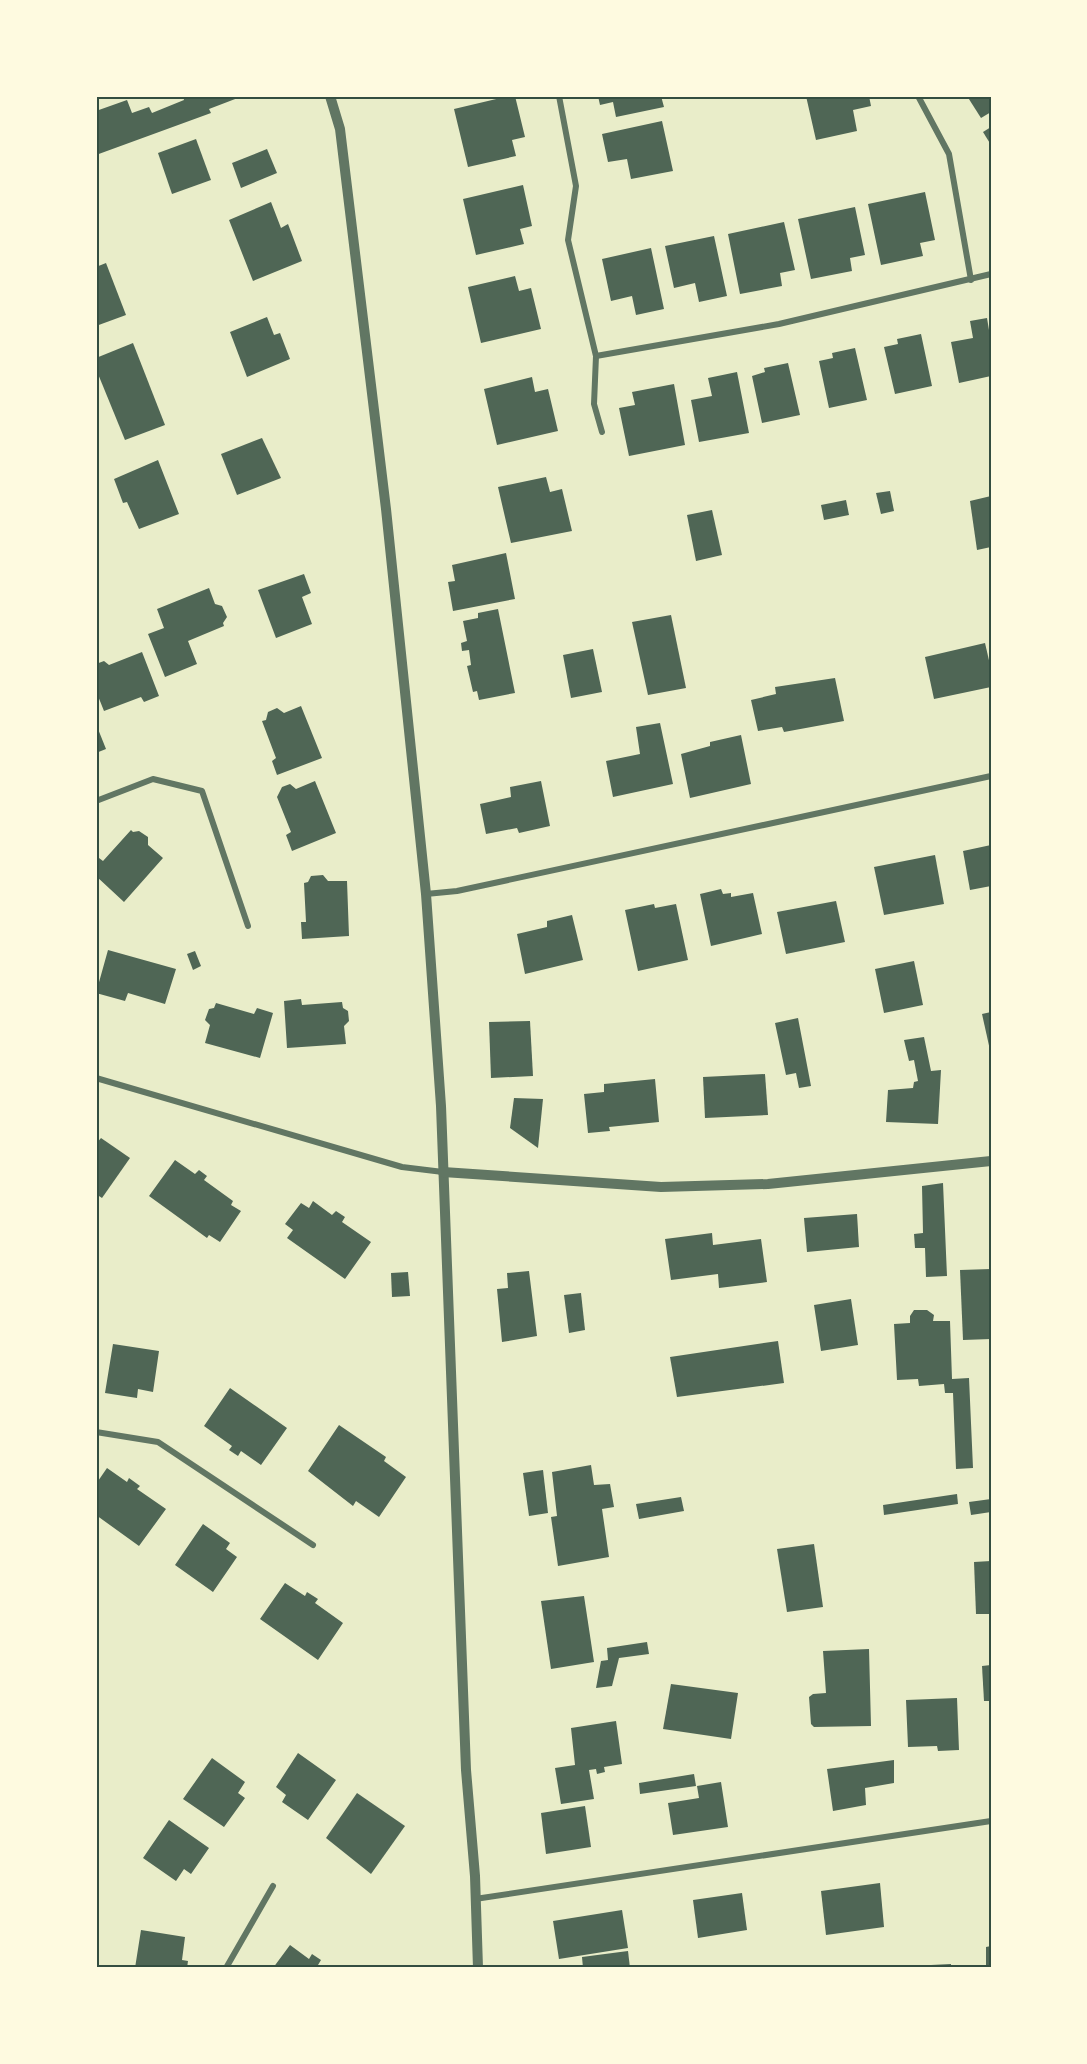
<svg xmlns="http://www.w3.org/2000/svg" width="1087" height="2064" font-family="'Public Sans',sans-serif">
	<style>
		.building { fill: #4f6655 }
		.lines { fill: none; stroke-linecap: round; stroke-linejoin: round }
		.minor { stroke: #617663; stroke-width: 6 }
		.tertiary { stroke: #617663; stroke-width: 10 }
		.neatline { fill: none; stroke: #344e41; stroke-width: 2 }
	</style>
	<rect width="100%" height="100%" fill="#e9edc9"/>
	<g class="building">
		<polygon points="183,96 243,96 209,109 211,113 96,155 96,111 127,100 132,113 149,107 152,113 184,100"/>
		<polygon points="509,96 515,96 525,137 512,140 516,156 468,167 454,109"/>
		<polygon points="598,96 661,96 664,107 616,117 613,102 600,105"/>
		<polygon points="806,96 869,96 871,106 853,110 857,131 816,140"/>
		<polygon points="967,96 991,96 991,112 981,118"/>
		<polygon points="662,121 673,171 631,179 627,159 608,162 602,134"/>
		<polygon points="991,127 991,145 983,132"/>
		<polygon points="196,139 211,180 172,194 158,153"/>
		<polygon points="267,149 277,173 241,188 232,163"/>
		<polygon points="523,185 532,226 520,229 524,244 476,255 463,199"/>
		<polygon points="925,192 935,240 920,243 923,256 881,265 868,204"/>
		<polygon points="271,202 281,228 288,224 302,261 253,281 229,220"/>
		<polygon points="855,207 865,255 850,258 852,271 811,279 798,219"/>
		<polygon points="784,222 795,270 780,273 782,286 740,294 728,234"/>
		<polygon points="714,236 727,296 699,302 695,283 674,288 665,246"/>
		<polygon points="651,248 664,309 636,315 632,296 611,301 602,259"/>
		<polygon points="106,263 126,315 96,326 96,267"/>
		<polygon points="515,276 519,291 531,288 541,329 481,343 468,287"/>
		<polygon points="267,317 274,335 280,333 290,359 247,377 230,332"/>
		<polygon points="987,318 991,342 991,376 959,383 951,342 973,338 970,321"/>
		<polygon points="921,334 932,386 895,394 884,347 898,344 897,339"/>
		<polygon points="133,343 165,425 125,440 96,369 96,358"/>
		<polygon points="855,348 867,400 829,408 819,361 833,358 832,353"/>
		<polygon points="788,363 800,415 762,423 752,376 765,372 764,368"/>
		<polygon points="737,372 749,433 699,442 691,400 712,396 708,378"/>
		<polygon points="532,377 535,392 548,389 558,431 497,445 484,389"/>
		<polygon points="674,384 685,445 629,456 619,408 635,405 632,392"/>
		<polygon points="262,438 281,478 237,495 221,454"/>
		<polygon points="158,460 179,514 139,529 127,502 123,503 114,479"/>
		<polygon points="546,477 550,492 562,489 572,531 511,543 498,487"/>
		<polygon points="890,491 894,511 881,514 876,493"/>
		<polygon points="991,496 991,547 977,550 970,501"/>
		<polygon points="846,500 849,515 824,520 821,505"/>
		<polygon points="712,510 722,555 696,561 687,515"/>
		<polygon points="506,553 515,599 453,611 448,582 455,581 452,565"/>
		<polygon points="304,574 311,593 302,597 312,624 276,638 258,590"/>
		<polygon points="209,588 215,604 222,606 227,617 223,623 224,626 188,641 197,664 165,677 148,634 164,628 157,609"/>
		<polygon points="498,609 515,693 479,700 477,691 473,692 467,666 471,665 469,650 462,651 461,643 467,641 463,621 478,618 478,613"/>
		<polygon points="671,615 686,688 648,695 632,622"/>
		<polygon points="985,643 991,669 991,687 934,699 925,657"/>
		<polygon points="593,649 602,692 571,698 563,655"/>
		<polygon points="142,652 159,696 144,702 141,697 104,711 96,691 96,664 104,661 109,665"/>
		<polygon points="835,678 844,721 784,732 782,727 758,731 751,700 776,694 775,687"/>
		<polygon points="301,706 322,758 277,775 272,761 276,758 262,721 266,720 268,712 277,708 284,713"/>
		<polygon points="660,723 673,784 613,797 606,761 640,754 636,727"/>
		<polygon points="96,724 106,749 96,753"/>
		<polygon points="741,735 751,784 690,798 681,754 710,746 710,742"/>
		<polygon points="315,781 336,833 292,851 286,835 291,832 277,797 282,787 290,784 296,789"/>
		<polygon points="541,781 550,826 519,833 517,828 486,834 480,804 511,797 510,787"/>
		<polygon points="131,830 133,832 139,831 148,837 148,845 163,858 124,902 96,876 96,861 99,858 103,861"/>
		<polygon points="991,845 991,886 970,890 963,851"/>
		<polygon points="935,855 944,904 884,915 874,867"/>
		<polygon points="323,875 328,881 347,881 349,936 302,939 301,922 306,922 304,883 308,882 311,876"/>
		<polygon points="721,889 723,894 731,893 731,897 753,893 762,934 711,946 700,894"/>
		<polygon points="836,901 845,942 786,954 777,912"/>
		<polygon points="654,904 655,908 676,904 688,960 638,971 625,910"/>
		<polygon points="572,915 583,960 525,974 517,934 547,927 547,921"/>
		<polygon points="108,950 176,969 165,1004 128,993 125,1001 96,993"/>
		<polygon points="195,951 201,966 193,970 187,954"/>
		<polygon points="914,961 923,1005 884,1013 875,969"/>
		<polygon points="301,999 302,1005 342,1002 343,1008 348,1011 349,1021 344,1026 346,1044 287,1048 284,1001"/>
		<polygon points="216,1003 254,1014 257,1008 273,1013 260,1058 205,1043 210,1025 205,1020 209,1009 214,1008"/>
		<polygon points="991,1012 991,1050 990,1050 982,1014"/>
		<polygon points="798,1018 811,1086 799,1088 796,1073 786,1075 775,1023"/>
		<polygon points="530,1021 533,1076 491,1078 489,1022"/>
		<polygon points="924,1037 931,1071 941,1070 938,1124 886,1122 888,1090 913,1088 914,1082 918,1081 914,1060 909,1061 904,1040"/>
		<polygon points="765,1074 768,1115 705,1118 703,1077"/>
		<polygon points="655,1079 659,1122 609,1127 610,1131 588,1133 584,1094 604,1092 604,1084"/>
		<polygon points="514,1098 543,1099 538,1148 510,1128"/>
		<polygon points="101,1138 130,1158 102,1198 96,1194 96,1144"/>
		<polygon points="175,1160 195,1174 199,1170 207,1176 204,1180 233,1201 231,1205 241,1211 220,1242 209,1235 207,1238 149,1196"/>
		<polygon points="943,1183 947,1276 926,1277 925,1248 915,1248 914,1234 923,1233 922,1186"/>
		<polygon points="313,1201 332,1215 336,1211 345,1217 342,1222 371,1242 345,1279 287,1238 293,1230 285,1224 301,1203 309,1208"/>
		<polygon points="857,1214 859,1247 807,1252 804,1218"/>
		<polygon points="712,1233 713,1245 761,1239 767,1282 719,1288 718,1274 671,1280 665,1239"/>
		<polygon points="991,1269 991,1339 963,1340 960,1270"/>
		<polygon points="529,1271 537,1336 502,1342 497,1289 508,1288 507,1273"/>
		<polygon points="408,1272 410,1296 392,1297 391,1273"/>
		<polygon points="581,1293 585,1330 569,1333 564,1295"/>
		<polygon points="851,1299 858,1345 821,1351 814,1305"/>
		<polygon points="914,1310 927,1310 934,1315 933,1321 950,1321 952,1379 969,1378 973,1468 956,1469 953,1393 945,1393 944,1384 919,1386 918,1379 897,1380 894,1324 910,1323 910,1316"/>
		<polygon points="778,1341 784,1383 677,1397 670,1357"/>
		<polygon points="113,1344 159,1351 153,1392 138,1389 137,1398 105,1393"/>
		<polygon points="230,1388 287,1428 261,1465 241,1451 238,1456 229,1450 232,1446 204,1426"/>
		<polygon points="339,1425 386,1457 384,1461 406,1477 379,1517 356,1501 353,1506 308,1471"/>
		<polygon points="591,1465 594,1485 610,1484 614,1507 602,1509 609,1557 558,1566 551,1517 557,1516 552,1472"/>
		<polygon points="107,1468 127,1482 129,1478 140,1486 137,1489 166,1509 139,1546 96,1515 96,1484"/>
		<polygon points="543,1470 548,1513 529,1516 523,1473"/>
		<polygon points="957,1494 958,1504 884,1515 883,1505"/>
		<polygon points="681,1497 684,1511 639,1519 636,1504"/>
		<polygon points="991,1499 991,1512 971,1515 969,1502"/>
		<polygon points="203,1524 230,1543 226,1549 237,1557 213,1592 175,1565"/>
		<polygon points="814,1544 823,1607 787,1612 777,1549"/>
		<polygon points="991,1561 991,1614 976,1614 974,1562"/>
		<polygon points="285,1583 305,1596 307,1592 318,1599 315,1603 343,1623 318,1660 260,1619"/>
		<polygon points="584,1596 594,1662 551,1669 541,1601"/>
		<polygon points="647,1642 649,1654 619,1658 612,1686 596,1688 601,1661 608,1660 607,1648"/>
		<polygon points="869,1649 871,1726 814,1727 811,1724 809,1697 813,1694 826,1693 823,1651"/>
		<polygon points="991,1665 991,1701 984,1701 982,1666"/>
		<polygon points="671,1684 738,1693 731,1739 663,1729"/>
		<polygon points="957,1698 959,1750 938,1751 937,1746 908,1747 906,1700"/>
		<polygon points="616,1721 622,1764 604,1767 605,1772 597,1774 596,1769 589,1770 594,1799 561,1804 555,1768 575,1765 571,1728"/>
		<polygon points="298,1753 336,1780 308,1820 282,1802 286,1795 276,1787"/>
		<polygon points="212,1758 245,1782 238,1793 245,1798 224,1827 183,1799"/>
		<polygon points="894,1760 894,1783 865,1788 866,1805 833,1811 827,1769"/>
		<polygon points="694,1774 696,1786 640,1794 639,1783"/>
		<polygon points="721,1782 728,1827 673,1835 668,1803 699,1798 697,1786"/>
		<polygon points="357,1793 405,1826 371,1874 326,1838"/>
		<polygon points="585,1806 591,1847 546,1854 541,1813"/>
		<polygon points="169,1820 209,1848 191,1874 184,1869 176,1881 143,1858"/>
		<polygon points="880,1883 884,1927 826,1935 821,1891"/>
		<polygon points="742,1893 747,1930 698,1938 693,1900"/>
		<polygon points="622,1910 628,1948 559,1959 553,1921"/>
		<polygon points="141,1930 185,1937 182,1960 188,1961 187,1968 135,1968"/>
		<polygon points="290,1945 309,1959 312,1954 321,1960 318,1965 323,1968 273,1968"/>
		<polygon points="991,1946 991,1968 986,1968 986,1947"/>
		<polygon points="628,1951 630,1968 583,1968 582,1957"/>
		<polygon points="951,1964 951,1968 911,1968 911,1966"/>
	</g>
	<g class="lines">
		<g class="minor">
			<polyline points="559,96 576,186 568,240 596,356 594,404 602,432"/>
			<polyline points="918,96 949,154 971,280"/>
			<polyline points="596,356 779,324 991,274"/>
			<polyline points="96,801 153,779 202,791 248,926"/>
			<polyline points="426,894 457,891 991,776"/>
			<polyline points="96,1078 402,1167 443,1172"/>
			<polyline points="96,1432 158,1442 313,1545"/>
			<polyline points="475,1899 991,1821"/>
			<polyline points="226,1968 273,1886"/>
		</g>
		<g class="tertiary">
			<polyline points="330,96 340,129 386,509 426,894 441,1106 466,1770 475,1876 478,1968"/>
			<polyline points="443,1172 661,1187 768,1184 991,1161"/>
		</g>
	</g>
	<rect width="1087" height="2064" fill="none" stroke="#fefae0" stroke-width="195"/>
	<rect x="98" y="98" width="892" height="1868" class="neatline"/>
</svg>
